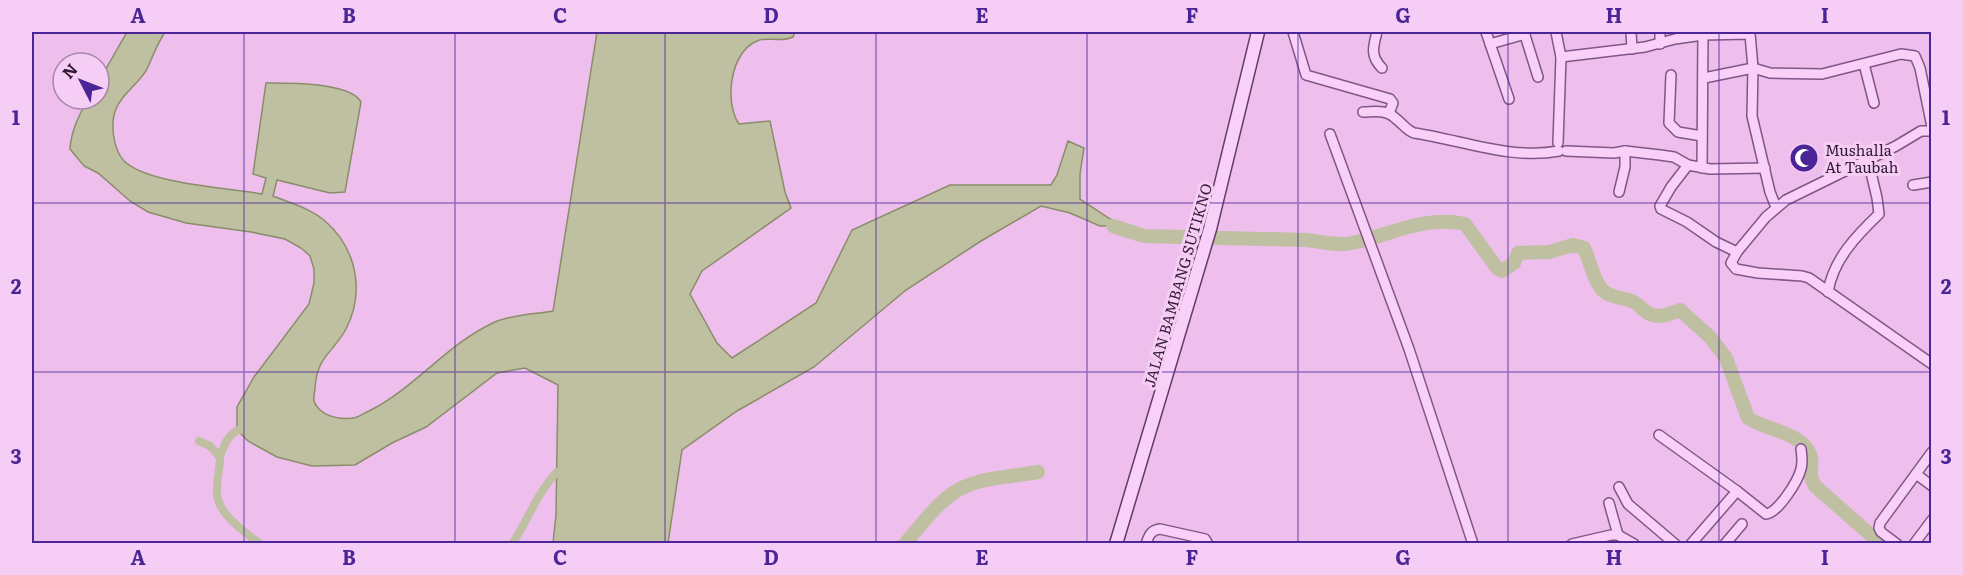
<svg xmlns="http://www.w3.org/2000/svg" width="1963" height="575" font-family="Literata,serif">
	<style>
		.water { fill: #bec0a1; stroke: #8a8d69; stroke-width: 1.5 }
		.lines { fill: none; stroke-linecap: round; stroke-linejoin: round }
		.canal { stroke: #bec0a1; stroke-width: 8 }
		.river { stroke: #bec0a1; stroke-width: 14 }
		.street-casing { stroke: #815687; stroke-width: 12 }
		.secondary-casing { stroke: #613a68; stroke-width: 15 }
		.street { stroke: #f9d1f8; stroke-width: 9 }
		.secondary { stroke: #f9d1f8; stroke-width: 12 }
		.grid { fill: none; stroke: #4b2597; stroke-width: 1.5; stroke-opacity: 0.55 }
		.labels { text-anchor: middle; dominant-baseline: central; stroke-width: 6; stroke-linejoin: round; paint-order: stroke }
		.poi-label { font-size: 15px; fill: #311b36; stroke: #f6cdf4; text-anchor: start }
		.street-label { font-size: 15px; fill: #311b36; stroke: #f6cdf4 }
		.neatline { fill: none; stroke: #4b2597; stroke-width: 2 }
		.grid-label { font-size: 20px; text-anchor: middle; font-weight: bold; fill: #4b2597 }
	</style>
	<rect width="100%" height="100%" fill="#eebeec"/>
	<path class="water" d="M127,32h38c-8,12 -12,24 -18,37 -7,14 -25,24 -31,40 -6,14 -3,40 8,52 24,23 105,27 138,33l4,-16 -13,-4 13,-91c21,0 84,-1 95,19l-16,90 -15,1 -53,-13 -4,16c17,7 37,12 52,25 32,28 40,71 21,108 -13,24 -29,27 -31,59 0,3 -2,10 -1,13 5,15 25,19 39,17 5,0 11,-5 16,-7 46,-23 79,-68 126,-89 16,-7 41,-8 58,-11l44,-279h198l-2,5c-12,6 -26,-1 -36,4 -27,11 -33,61 -18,83l31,-3 15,71 6,16 -89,63 -12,23 27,49 15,15 84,-55 36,-73 98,-45h101l6,-10 11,-34 16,7 -4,26v25l33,22v5h-13l-30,-13 -29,-7 -60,35 -75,49 -92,77 -77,44 -55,39 -14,93h-115l3,-28 2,-130 -33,-17 -28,5 -71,54 -34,16 -37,22 -43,1 -35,-9 -29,-16 -11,-11v-23l17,-30 55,-73 5,-21v-14l-4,-13 -9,-8 -16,-9 -34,-7 -65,-9 -38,-11 -18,-11 -32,-28 -14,-7 -14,-17c1,-18 9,-34 18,-50h11v-18z"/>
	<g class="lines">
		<g class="canal">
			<path d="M199,441l11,5 10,11c0,12 -4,26 -3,38 2,20 28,37 43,49"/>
			<path d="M220,457c4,-12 9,-26 23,-28"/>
			<path d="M512,544c16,-24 25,-51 45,-72"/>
		</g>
		<g class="river">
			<path d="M1113,226l31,10 162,4c15,2 31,6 46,3 39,-8 72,-28 113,-19l32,44 5,3 12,-8 4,-10 31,-1 24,-7 11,3c6,12 8,28 16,39 7,11 23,10 34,15 7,4 10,11 19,13 9,3 19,-2 27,-5l30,27 16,21 22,60c18,12 52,14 62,36 5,11 -4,17 5,32l66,58"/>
			<path d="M905,544c15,-18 29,-37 48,-51 23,-16 58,-16 85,-21"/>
		</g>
		<g class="street-casing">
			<g id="street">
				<polyline points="1293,32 1306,75 1390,99 1393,103 1389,113"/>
				<path d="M1377,32c-4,15 -7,24 5,36"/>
				<polyline points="1486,32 1509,99"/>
				<polyline points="1524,32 1538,77"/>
				<polyline points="1556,32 1561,57 1558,143"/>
				<polyline points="1631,32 1632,49"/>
				<polyline points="1490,44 1525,34"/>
				<polyline points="1660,44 1660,32"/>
				<polyline points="1561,57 1645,47 1675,39 1703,35 1750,34 1753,68 1752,116 1770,192 1776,207"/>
				<polyline points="1864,64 1874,103"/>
				<polyline points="1671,75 1669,123 1678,132 1702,136"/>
				<polyline points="1704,78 1753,68 1770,73 1822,74 1901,54 1915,56 1920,68 1932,127"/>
				<path d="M1363,112c11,0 23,-3 32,6 7,5 11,12 19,15 48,7 96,27 145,18"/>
				<polyline points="1932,131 1921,131 1896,146 1786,200 1766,217 1737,252 1731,263 1736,269 1758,273 1802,276 1809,278 1932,364"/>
				<polyline points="1330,134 1409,349 1473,544"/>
				<polyline points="1566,151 1614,153 1625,151 1660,155 1674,157 1688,165 1710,169 1765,168"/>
				<polyline points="1688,165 1671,187 1660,206 1661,209 1687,222 1716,242 1737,252"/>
				<polyline points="1702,168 1703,32"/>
				<polyline points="1913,185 1932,182"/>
				<polyline points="1619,192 1625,167 1625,151"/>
				<path d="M1828,292c5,-32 28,-56 51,-78l-2,-16 -9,-38"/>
				<polyline points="1659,435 1737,491"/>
				<polyline points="1916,474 1932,486"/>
				<polyline points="1619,487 1628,504 1675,544"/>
				<polyline points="1609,503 1618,535"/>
				<path d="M1146,544c3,-9 5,-14 14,-15l45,10 3,5"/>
				<polyline points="1572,544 1611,535 1618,535 1634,544"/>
				<path d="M1691,544l46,-53 29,23c12,-1 32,-33 35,-45 2,-7 1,-13 0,-20"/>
				<polyline points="1725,544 1742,524"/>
				<polyline points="1897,544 1881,532 1879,528 1880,523 1932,452"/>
				<polyline points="1914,544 1932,520"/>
			</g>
		</g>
		<g class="secondary-casing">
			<polyline id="secondary" points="1116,544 1210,229 1258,32"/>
		</g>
		<use href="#street" class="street"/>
		<use href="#secondary" class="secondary"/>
	</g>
	<path class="grid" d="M244,32v512M455,32v512M665,32v512M876,32v512M1087,32v512M1298,32v512M1508,32v512M1719,32v512M32,203h1900M32,372h1900"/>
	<defs>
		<g id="mosque-disc" transform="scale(1.5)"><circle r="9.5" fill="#4b2597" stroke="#f6cdf4"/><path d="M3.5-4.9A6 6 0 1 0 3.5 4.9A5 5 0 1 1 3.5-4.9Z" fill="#fff"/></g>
	</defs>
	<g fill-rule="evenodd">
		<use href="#mosque-disc" x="1804" y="158"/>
	</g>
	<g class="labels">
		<g class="poi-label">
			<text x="1825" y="149">Mushalla<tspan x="1825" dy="17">At Taubah</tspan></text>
		</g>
		<g class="street-label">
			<text transform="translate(1177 285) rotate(-74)">JALAN BAMBANG SUTIKNO</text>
		</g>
	</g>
	<rect width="1963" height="575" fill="none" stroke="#f6cdf4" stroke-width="66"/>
	<g transform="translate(81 81) rotate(312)"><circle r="28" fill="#f6cdf4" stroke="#a786a8" stroke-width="1.5"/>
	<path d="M0-4.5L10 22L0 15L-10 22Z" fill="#4b2597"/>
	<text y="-9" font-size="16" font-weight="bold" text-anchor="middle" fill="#311b36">N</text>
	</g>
	<rect x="33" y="33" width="1897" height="509" class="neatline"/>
	<g class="grid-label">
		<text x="138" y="23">A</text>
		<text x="349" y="23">B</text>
		<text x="560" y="23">C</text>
		<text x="771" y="23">D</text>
		<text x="982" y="23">E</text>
		<text x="1192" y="23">F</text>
		<text x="1403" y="23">G</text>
		<text x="1614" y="23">H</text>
		<text x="1825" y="23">I</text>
		<text x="16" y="125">1</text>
		<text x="1946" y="125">1</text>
		<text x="16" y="294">2</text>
		<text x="1946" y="294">2</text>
		<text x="16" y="464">3</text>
		<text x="1946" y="464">3</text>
		<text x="138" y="565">A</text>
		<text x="349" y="565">B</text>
		<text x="560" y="565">C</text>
		<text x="771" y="565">D</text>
		<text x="982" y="565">E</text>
		<text x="1192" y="565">F</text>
		<text x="1403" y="565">G</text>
		<text x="1614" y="565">H</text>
		<text x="1825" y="565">I</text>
	</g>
</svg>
